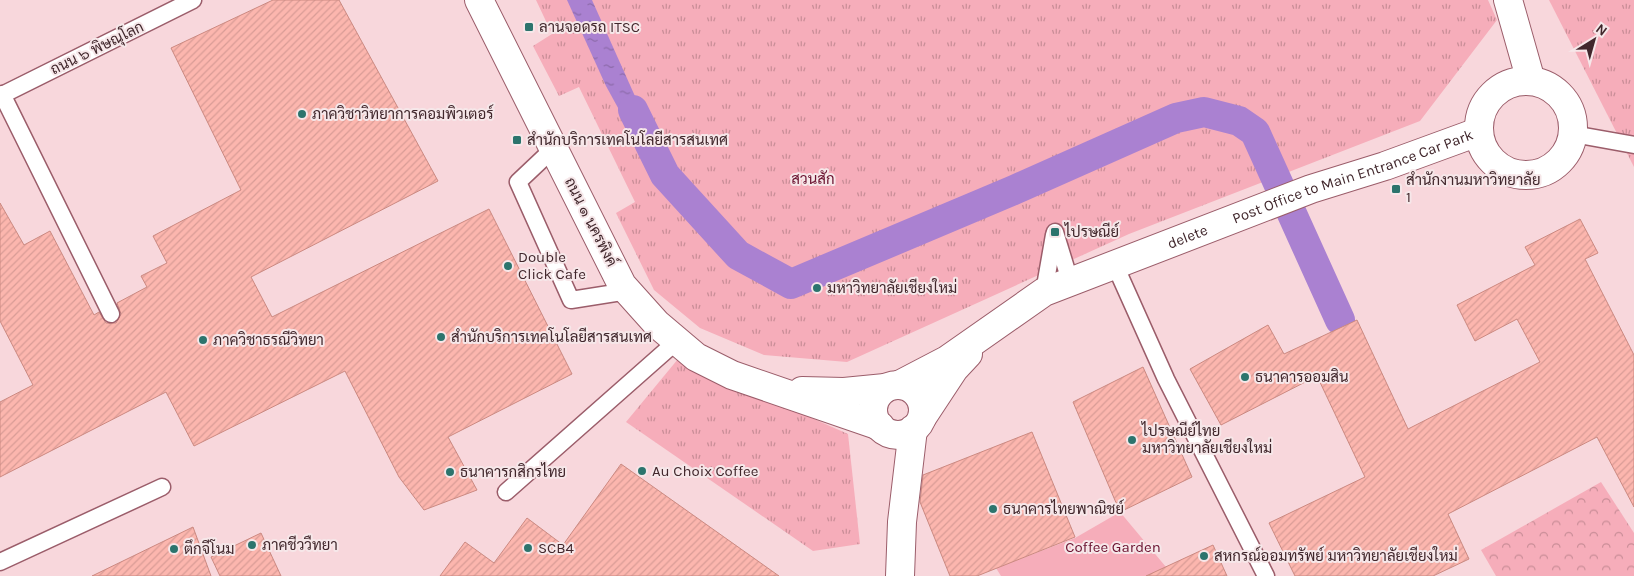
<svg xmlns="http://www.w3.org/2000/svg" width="1634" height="576" font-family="Karla,Sarabun,sans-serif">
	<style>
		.built { fill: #f8d7dc }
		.grass { fill: url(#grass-tufts) }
		.forest { fill: url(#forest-crowns) }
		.garden { fill: #f6adba }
		.water { fill: url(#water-ripples) }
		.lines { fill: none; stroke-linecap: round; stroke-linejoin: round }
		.canal { stroke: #aa81d1; stroke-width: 30 }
		.building { fill: url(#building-hatch); stroke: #cb8981 }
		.service-casing { stroke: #9b5d6a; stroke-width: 19 }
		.minor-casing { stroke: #9b5d6a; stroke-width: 30 }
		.service { stroke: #fff; stroke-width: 16 }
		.minor { stroke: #fff; stroke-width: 28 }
		.poi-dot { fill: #2c746d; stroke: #f6e7e9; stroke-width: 2 }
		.labels { text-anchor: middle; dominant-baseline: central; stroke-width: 4; stroke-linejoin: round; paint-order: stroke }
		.poi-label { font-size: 15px; fill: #41272c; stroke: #f6e7e9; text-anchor: start }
		.street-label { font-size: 15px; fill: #41272c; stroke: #f6e7e9 }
		.park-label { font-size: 15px; fill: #6a112f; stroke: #f6e7e9 }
	</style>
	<defs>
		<pattern id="grass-tufts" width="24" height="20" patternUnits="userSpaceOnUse" patternTransform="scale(1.25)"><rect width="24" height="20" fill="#f6adba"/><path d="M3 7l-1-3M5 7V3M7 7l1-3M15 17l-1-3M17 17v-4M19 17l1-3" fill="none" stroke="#c98d97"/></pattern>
		<pattern id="forest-crowns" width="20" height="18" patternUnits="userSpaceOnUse" patternTransform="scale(1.25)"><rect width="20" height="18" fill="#f6adba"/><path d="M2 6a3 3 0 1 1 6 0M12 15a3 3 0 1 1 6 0" fill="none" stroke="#c98d97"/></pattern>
		<pattern id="water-ripples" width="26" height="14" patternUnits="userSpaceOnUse" patternTransform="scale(1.25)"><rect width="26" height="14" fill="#aa81d1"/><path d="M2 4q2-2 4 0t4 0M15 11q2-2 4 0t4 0" fill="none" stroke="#8c6aaa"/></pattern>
		<pattern id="building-hatch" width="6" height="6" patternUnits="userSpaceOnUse" patternTransform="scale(1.25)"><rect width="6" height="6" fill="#fcb6ae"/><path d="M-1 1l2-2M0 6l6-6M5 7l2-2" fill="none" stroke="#d99c96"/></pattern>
	</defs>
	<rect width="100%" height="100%" fill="#f6e7e9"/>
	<rect class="built" x="0" y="0" width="1634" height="576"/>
	<g class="grass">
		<polygon points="536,0 1488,0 1497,20 1420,121 1129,234 847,362 764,355 700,328 654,290 616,213 635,202 579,87 559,96 533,46 552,34"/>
		<polygon points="1549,0 1634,0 1634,167"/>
		<polygon points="678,359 848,434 860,544 813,551 626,422"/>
	</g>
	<polygon class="forest" points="1601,482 1634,533 1634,576 1496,576 1481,550"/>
	<polygon class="garden" points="1120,512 1166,567 1159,576 1001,576 996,568 1075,538"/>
	<polygon class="water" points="567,0 592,0 655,141 645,157 606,86"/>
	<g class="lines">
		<polyline class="canal" points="633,110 665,175 738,255 791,284 1014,190 1176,118 1204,112 1239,121 1255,132 1340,320"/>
	</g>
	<g class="building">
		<polygon points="273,0 339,0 438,181 251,277 272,317 489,209 572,374 448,437 477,490 424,510 399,477 345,371 194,446 166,392 0,477 0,402 33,385 0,321 0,203 24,245 50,231 94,315 99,312 106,323 116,323 121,314 117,303 147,287 141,276 167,263 153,236 241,190 171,48"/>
		<polygon points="1580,219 1598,253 1585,259 1634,355 1634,507 1597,437 1448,514 1469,559 1433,576 1295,576 1269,523 1365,477 1317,376 1221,425 1190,369 1268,325 1284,354 1357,320 1408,429 1540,362 1517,319 1475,341 1457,305 1535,265 1525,247"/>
		<polygon points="1143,367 1192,477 1120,512 1073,402"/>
		<polygon points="1032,432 1075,537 977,576 950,576 920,502 923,475"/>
		<polygon points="621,464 779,576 440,576 465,542 494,563 527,518 563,545"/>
		<polygon points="193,527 211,576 92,576"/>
		<polygon points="261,533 281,576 220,576 211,557"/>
		<polygon points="1213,545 1227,576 1146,576"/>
	</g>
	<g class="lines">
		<g class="service-casing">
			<g id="service">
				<polyline points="2,94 111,314"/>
				<polyline points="0,96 193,0"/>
				<path d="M1470,135l8,-3c7,-73 96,-64 95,2l61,11"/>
				<polyline points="554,148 518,182 571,300 628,291"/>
				<polyline points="1055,232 1070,281 1078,278"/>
				<polyline points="1114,263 1166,379 1266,576"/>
				<polyline points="1048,290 1044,292 1054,235"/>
				<polyline points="506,492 677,341"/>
				<polyline points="0,562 162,487"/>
			</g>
		</g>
		<g class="minor-casing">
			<g id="minor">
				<polyline points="479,0 622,285 657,324 696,357 732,375 880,426"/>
				<polyline points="1508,0 1531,81"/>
				<circle cx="1526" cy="128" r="47"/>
				<path id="s1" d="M901,384l46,-24 97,-68 267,-103 74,-23 93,-34"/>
				<circle cx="898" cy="410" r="25"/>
				<polyline points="802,391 844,392 885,388"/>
				<polyline points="923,416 954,369 968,354"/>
				<polyline points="900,576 902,522 913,429"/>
			</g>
		</g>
		<use href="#service" class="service"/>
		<use href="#minor" class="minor"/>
	</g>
	<g class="poi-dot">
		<rect x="524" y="22" width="10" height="10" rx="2.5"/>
		<circle cx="302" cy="114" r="5"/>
		<rect x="512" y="135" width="10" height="10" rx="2.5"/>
		<rect x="1391" y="184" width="10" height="10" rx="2.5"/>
		<rect x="1050" y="227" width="10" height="10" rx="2.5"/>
		<circle cx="508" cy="266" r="5"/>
		<circle cx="817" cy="288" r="5"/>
		<circle cx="441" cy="337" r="5"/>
		<circle cx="203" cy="340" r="5"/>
		<circle cx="1245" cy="377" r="5"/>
		<circle cx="1132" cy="440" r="5"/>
		<circle cx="642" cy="471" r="5"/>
		<circle cx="450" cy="472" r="5"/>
		<circle cx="993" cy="509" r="5"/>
		<circle cx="252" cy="545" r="5"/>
		<circle cx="528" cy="548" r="5"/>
		<circle cx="174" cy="549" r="5"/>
		<circle cx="1204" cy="556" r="5"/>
	</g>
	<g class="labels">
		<g class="poi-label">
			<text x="539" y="27">ลานจอดรถ ITSC</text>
			<text x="312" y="114">ภาควิชาวิทยาการคอมพิวเตอร์</text>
			<text x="527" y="140">สํานักบริการเทคโนโลยีสารสนเทศ</text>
			<text x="1406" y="180">สํานักงานมหาวิทยาลัย<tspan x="1406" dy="17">1</tspan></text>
			<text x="1065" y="232">ไปรษณีย์</text>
			<text x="518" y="257">Double<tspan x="518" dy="17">Click Cafe</tspan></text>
			<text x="827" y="288">มหาวิทยาลัยเชียงใหม่</text>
			<text x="451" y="337">สำนักบริการเทคโนโลยีสารสนเทศ</text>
			<text x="213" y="340">ภาควิชาธรณีวิทยา</text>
			<text x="1255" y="377">ธนาคารออมสิน</text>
			<text x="1142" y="431">ไปรษณีย์ไทย<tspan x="1142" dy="17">มหาวิทยาลัยเชียงใหม่</tspan></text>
			<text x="652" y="471">Au Choix Coffee</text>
			<text x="460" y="472">ธนาคารกสิกรไทย</text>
			<text x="1003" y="509">ธนาคารไทยพาณิชย์</text>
			<text x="262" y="545">ภาคชีววืทยา</text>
			<text x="538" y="548">SCB4</text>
			<text x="184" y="549">ตึกจีโนม</text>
			<text x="1214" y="556">สหกรณ์ออมทรัพย์ มหาวิทยาลัยเชียงใหม่</text>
		</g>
		<g class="street-label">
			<text transform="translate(97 48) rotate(-26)">ถนน ๖ พิษณุโลก</text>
			<text stroke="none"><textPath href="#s1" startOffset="500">Post Office to Main Entrance Car Park</textPath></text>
			<text transform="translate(591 222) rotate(63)">ถนน ๑ นครพิงค์</text>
			<text stroke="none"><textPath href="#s1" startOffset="324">delete</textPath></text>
		</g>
		<g class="park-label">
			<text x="813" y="179">สวนสัก</text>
			<text x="1113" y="547">Coffee Garden</text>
		</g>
	</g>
	<g transform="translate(1594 40) rotate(37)" stroke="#f6e7e9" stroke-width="4" paint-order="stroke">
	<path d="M0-4L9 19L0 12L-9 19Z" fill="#41272c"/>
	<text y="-8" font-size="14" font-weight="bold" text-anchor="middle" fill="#41272c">N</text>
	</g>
</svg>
